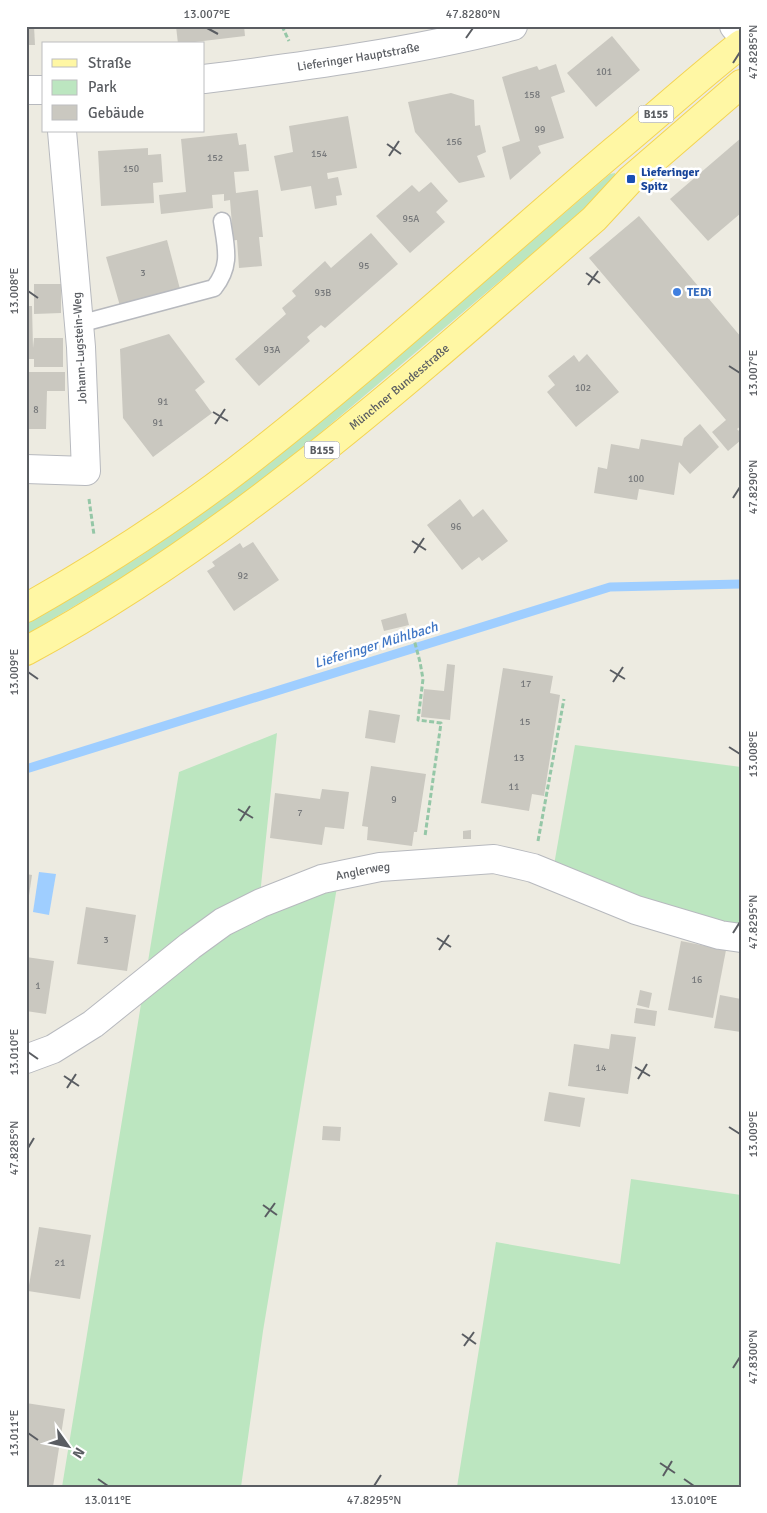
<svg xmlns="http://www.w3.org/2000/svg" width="767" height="1513" font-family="Signika,sans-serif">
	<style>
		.green { fill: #bce6c0 }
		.water { fill: #9fceff }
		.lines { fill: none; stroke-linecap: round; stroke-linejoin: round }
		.stream { stroke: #9fceff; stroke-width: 9 }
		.building { fill: #cac8c0 }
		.service-casing { stroke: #b7b9be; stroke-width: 19 }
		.minor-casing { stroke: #b7b9be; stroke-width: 30 }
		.primary-casing { stroke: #f4d453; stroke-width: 30 }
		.path { stroke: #95c7a7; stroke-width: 3; stroke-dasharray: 5 2.5; stroke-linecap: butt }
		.service { stroke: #fff; stroke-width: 16 }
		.minor { stroke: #fff; stroke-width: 28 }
		.primary { stroke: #fff7a4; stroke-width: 28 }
		.ticks { fill: none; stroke: #5a5d62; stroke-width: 2 }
		.transit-dot { fill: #1a4fb4; stroke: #fff; stroke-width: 2 }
		.shop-dot { fill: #3f7fe0; stroke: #fff; stroke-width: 2 }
		.labels { text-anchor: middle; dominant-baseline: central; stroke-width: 5; stroke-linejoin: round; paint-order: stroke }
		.number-label { font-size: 10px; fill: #76787a }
		.shield { fill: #fff; stroke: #8c8e91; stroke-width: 1 }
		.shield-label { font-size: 11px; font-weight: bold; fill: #5a5d62 }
		.street-label { font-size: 12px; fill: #5a5d62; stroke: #fff }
		.transit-label { font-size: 12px; font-weight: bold; fill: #164399; stroke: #fff; text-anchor: start }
		.shop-label { font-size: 12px; font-weight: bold; fill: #366cbe; stroke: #fff; text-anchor: start }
		.water-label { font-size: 14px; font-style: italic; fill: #3f76c5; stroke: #fff }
		.neatline { fill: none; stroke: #5a5d62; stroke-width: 2 }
		.ticks-label { font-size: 12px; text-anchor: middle; fill: #5a5d62 }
	</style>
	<rect width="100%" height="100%" fill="#edebe1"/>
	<g class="green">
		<polygon points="615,173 615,177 591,204 273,473 143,565 26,635 26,624 139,557 193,520 265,466 343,403 610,174"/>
		<polygon points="277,733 260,895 337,887 263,1331 241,1487 62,1487 179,772"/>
		<polygon points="575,745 741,767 741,925 698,916 620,895 554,865"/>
		<polygon points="631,1179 741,1195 741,1487 457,1487 496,1242 620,1264"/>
	</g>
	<polygon class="water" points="39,872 56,874 49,915 33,912"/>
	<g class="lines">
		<polyline class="stream" points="26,769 610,587 741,584"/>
	</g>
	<g class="building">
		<polygon points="26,26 34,26 35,45 26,45"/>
		<polygon points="176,26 244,26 245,36 178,44"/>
		<polygon points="612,36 640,70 596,107 567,73"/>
		<polygon points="556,64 565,92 551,97 564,138 538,146 541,153 510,180 502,147 520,141 502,77 537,66 539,70"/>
		<polygon points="451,93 474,100 475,126 480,125 486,152 477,156 485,177 459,183 415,132 408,102"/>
		<polygon points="348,116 357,168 327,173 328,179 338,177 342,195 336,196 337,205 315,209 311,186 281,191 274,156 293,152 289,126"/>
		<polygon points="237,133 239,145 246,144 249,171 234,172 236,193 258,190 263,237 259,237 262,266 239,268 237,240 228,241 226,226 232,225 230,200 224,201 224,194 212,195 213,208 161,214 159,195 186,192 181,139"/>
		<polygon points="741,138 741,213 708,241 670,199"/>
		<polygon points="148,148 148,155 161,154 163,182 153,183 154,203 101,206 98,151"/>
		<polygon points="431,182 448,201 436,212 445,222 410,253 376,216 412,185 419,192"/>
		<polygon points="639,216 741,337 741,426 737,429 741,433 741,440 728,451 712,432 726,420 589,258"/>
		<polygon points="371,233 398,264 325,328 321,325 307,337 310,341 259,386 235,359 286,314 282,308 296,296 292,291 325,261 331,268"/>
		<polygon points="167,240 180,289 120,306 106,257"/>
		<polygon points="34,284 61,284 61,313 34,314"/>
		<polygon points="26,306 32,306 33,348 34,338 63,338 63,367 34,367 34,359 26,359"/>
		<polygon points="169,334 205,382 195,390 212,413 153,457 123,418 120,349"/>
		<polygon points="587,354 619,392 576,427 547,392 555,385 548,376 574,355 579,362"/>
		<polygon points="26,372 65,372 65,391 47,391 46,429 26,429"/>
		<polygon points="700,424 719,447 690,474 679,462 674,495 639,489 637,500 594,493 598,467 607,469 611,444 639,449 641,439 682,446 684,438"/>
		<polygon points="460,499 473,517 483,509 508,541 482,561 479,557 462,570 427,525"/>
		<polygon points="253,542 279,580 234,611 207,571 215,566 212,562 240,543 243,548"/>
		<polygon points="406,613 409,625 384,631 381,620"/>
		<polygon points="447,664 455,665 450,720 421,717 424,689 444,691"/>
		<polygon points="503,668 553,676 550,693 560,695 544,796 532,794 529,811 481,803"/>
		<polygon points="369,710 400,715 395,743 365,738"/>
		<polygon points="371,766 426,774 417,832 414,832 412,846 367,840 368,827 362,826"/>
		<polygon points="322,789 349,792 344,829 325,827 322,845 270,838 275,793 320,799"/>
		<polygon points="471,830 471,839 463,839 463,831"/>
		<polygon points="26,874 32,875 28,902 26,902"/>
		<polygon points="86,907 136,915 127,971 77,964"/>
		<polygon points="681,941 726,950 713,1018 668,1010"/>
		<polygon points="26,957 54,961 46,1014 26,1011"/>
		<polygon points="640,990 652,993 649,1008 637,1005"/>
		<polygon points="720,995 741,999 741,1032 714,1028"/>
		<polygon points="636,1008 657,1011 655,1026 634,1023"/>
		<polygon points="611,1034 636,1037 628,1094 568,1086 574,1044 609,1049"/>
		<polygon points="549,1092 585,1098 580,1127 544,1121"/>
		<polygon points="323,1126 341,1127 340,1141 322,1140"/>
		<polygon points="39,1227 91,1235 80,1299 28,1291"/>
		<polygon points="26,1403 65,1409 53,1487 26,1487"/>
	</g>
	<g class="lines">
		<g class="service-casing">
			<path id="service" d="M79,324l135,-36c18,-23 12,-40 8,-67"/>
		</g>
		<g class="minor-casing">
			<g id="minor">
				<polyline points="734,26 741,34"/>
				<path id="s1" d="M204,79c103,-13 207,-27 309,-53"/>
				<polyline points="26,90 44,90"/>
				<polyline points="26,469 86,471 81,347 62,131"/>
				<path id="s2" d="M26,1059l27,-10 40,-25 97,-78 33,-24 38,-19 61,-24 58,-12 114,-8 39,9 103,42 84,25 21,3"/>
			</g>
		</g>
		<g class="primary-casing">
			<g id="primary">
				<path d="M26,608c81,-46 160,-97 233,-155 122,-96 237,-202 356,-303 42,-35 83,-72 126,-106"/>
				<path id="s3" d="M26,651c210,-114 389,-276 568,-432l37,-40 110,-95"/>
			</g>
		</g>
		<g class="path">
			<polyline points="282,26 289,41"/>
			<polyline points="89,499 94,535"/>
			<polyline points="411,628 420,662 423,679 418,720 441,723 425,836"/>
			<polyline points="538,841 564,699"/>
		</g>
		<use href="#service" class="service"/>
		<use href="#minor" class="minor"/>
		<use href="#primary" class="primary"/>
	</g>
	<path class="ticks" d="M207,28l11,6M466,38l7,-10M733,63l7,-11M387,144l14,10M389,156l10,-15M586,273l14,10M588,285l10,-14M28,291l10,7M729,366l11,7M213,412l15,9M215,424l10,-15M733,498l7,-11M412,541l14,9M414,553l10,-15M610,670l15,9M28,672l10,7M613,682l10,-15M729,747l11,7M238,809l15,9M240,821l10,-15M733,933l7,-11M437,938l14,9M439,950l10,-15M28,1052l10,7M635,1067l15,9M64,1076l15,10M638,1079l9,-15M67,1088l9,-14M729,1127l11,7M28,1148l6,-10M263,1205l14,10M265,1217l10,-14M462,1334l14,10M464,1346l10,-14M733,1368l7,-11M28,1433l10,7M660,1463l15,10M663,1476l9,-15M98,1479l10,7M684,1479l10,7M374,1486l7,-11"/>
	<rect class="transit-dot" x="626" y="174" width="10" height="10" rx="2.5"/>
	<circle class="shop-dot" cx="677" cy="292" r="5"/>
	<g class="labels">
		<g class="number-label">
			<text x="604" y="72">101</text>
			<text x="532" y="95">158</text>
			<text x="540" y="130">99</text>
			<text x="454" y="142">156</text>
			<text x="319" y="154">154</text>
			<text x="215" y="158">152</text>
			<text x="131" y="169">150</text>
			<text x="411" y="219">95A</text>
			<text x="364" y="266">95</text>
			<text x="143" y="273">3</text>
			<text x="323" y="293">93B</text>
			<text x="272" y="350">93A</text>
			<text x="583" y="388">102</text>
			<text x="163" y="402">91</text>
			<text x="36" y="410">8</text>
			<text x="158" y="423">91</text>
			<text x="636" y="479">100</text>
			<text x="456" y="527">96</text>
			<text x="243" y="576">92</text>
			<text x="526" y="684">17</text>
			<text x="525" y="722">15</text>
			<text x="519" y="758">13</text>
			<text x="514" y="787">11</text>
			<text x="394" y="800">9</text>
			<text x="300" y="813">7</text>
			<text x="106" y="940">3</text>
			<text x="697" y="980">16</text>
			<text x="38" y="986">1</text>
			<text x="601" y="1068">14</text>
			<text x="60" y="1263">21</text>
		</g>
		<g class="shield">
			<rect x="638.5" y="105.5" width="35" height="17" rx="4"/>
			<rect x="304.5" y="441.5" width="35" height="17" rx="4"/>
		</g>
		<g class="shield-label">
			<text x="656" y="114">B155</text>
			<text x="322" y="450">B155</text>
		</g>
		<g class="street-label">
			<text stroke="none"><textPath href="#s1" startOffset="156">Lieferinger Hauptstraße</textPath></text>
			<text transform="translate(80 348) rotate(-93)">Johann-Lugstein-Weg</text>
			<text stroke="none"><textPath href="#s3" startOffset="458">Münchner Bundesstraße</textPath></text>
			<text stroke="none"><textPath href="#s2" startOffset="391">Anglerweg</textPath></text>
		</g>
		<g class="transit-label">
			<text x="641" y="172">Lieferinger<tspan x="641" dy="14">Spitz</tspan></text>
		</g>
		<g class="shop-label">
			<text x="687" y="292">TEDi</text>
		</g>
		<g class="water-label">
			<text transform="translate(376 645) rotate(-17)">Lieferinger Mühlbach</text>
		</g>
	</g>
	<rect width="767" height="1513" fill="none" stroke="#ffffff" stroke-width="55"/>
	<rect x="42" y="42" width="162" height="90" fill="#ffffff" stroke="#bdbec0"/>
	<rect x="52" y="59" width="25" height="8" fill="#fff7a4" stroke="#bdbec0"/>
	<text x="88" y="68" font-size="15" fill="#5a5d62">Straße</text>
	<rect x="52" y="80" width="25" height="15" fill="#bce6c0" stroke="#bdbec0"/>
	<text x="88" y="92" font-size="15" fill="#5a5d62">Park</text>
	<rect x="52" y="105" width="25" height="15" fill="#cac8c0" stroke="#bdbec0"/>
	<text x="88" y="118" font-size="15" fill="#5a5d62">Gebäude</text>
	<g transform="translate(68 1446) rotate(123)" stroke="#ffffff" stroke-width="4" paint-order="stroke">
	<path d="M0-4L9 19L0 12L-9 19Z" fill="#5a5d62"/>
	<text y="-8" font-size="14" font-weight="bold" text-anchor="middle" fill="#5a5d62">N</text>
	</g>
	<rect x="28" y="28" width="712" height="1458" class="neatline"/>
	<g class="ticks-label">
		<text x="207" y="18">13.007°E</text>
		<text x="473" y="18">47.8280°N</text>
		<text transform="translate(753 52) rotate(-90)" y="4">47.8285°N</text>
		<text transform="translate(14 291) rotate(-90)" y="4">13.008°E</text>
		<text transform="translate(753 373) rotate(-90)" y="4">13.007°E</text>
		<text transform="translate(753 487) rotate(-90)" y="4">47.8290°N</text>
		<text transform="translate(14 672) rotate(-90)" y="4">13.009°E</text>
		<text transform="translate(753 754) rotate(-90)" y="4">13.008°E</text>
		<text transform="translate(753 922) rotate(-90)" y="4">47.8295°N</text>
		<text transform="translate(14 1052) rotate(-90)" y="4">13.010°E</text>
		<text transform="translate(753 1134) rotate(-90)" y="4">13.009°E</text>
		<text transform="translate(14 1148) rotate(-90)" y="4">47.8285°N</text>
		<text transform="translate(753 1357) rotate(-90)" y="4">47.8300°N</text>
		<text transform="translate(14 1433) rotate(-90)" y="4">13.011°E</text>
		<text x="108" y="1504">13.011°E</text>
		<text x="374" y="1504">47.8295°N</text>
		<text x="694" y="1504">13.010°E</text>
	</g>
</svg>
